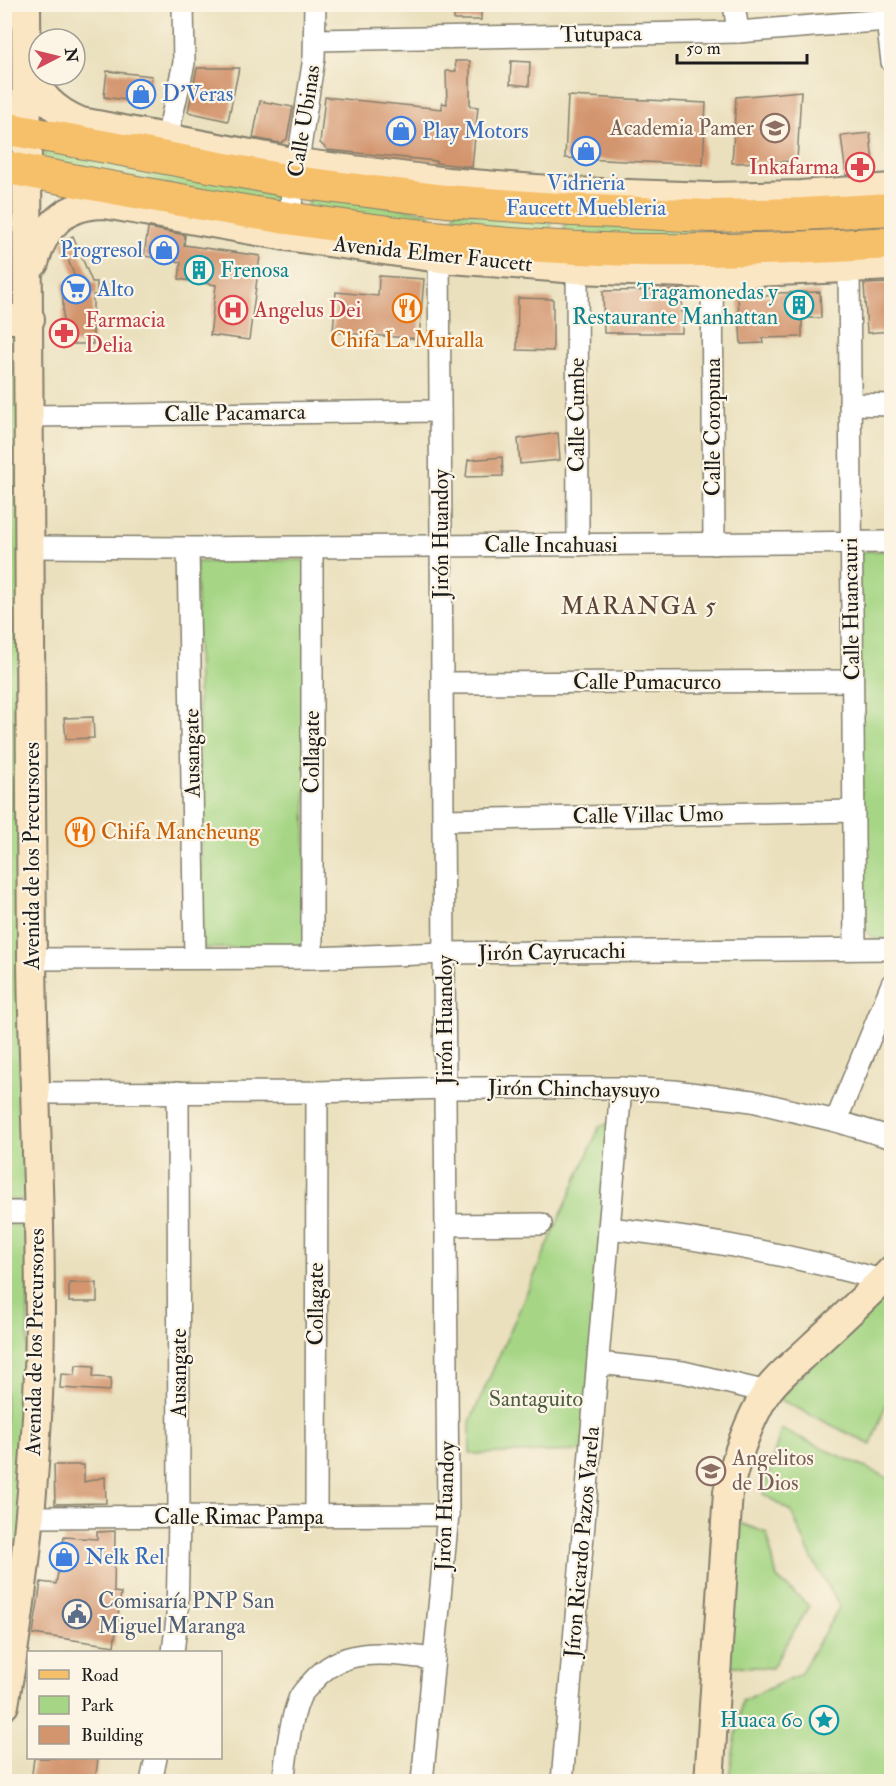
<svg xmlns="http://www.w3.org/2000/svg" width="896" height="1786" font-family="'IM FELL Double Pica',serif">
	<style>
		.green { fill: #a6d685; stroke: #617950; stroke-width: 1.5 }
		.building { fill: #d3956e }
		.lines { fill: none; stroke-linecap: round; stroke-linejoin: round }
		.street-casing { stroke: #837e6c; stroke-width: 24 }
		.secondary-casing { stroke: #837e6c; stroke-width: 32 }
		.primary-casing { stroke: #837e6c; stroke-width: 34 }
		.street { stroke: #fff; stroke-width: 21 }
		.secondary { stroke: #fbe6c4; stroke-width: 28 }
		.primary { stroke: #f6c06b; stroke-width: 32 }
		.labels { text-anchor: middle; dominant-baseline: central; stroke-width: 4.5; stroke-linejoin: round; paint-order: stroke }
		.street-label { font-size: 22px; fill: #1c1c1c; stroke: #fcf5e5 }
		.shop-label { font-size: 22px; fill: #366cbe; stroke: #fcf5e5; text-anchor: start }
		.education-label { font-size: 22px; fill: #785e54; stroke: #fcf5e5; text-anchor: end }
		.health-label { font-size: 22px; fill: #be3a42; stroke: #fcf5e5; text-anchor: start }
		.culture-label { font-size: 22px; fill: #0d838f; stroke: #fcf5e5; text-anchor: end }
		.food-label { font-size: 22px; fill: #c56008; stroke: #fcf5e5 }
		.park-label { font-size: 22px; fill: #4c5d41; stroke: #fcf5e5 }
		.service-label { font-size: 22px; fill: #4e5e75; stroke: #fcf5e5; text-anchor: start }
		.neighbourhood-label { font-size: 24px; letter-spacing: 1.5px; fill: #5c4639; stroke: #fcf5e5 }
	</style>
	<rect width="100%" height="100%" fill="#fcf5e5"/>
	<filter id="ink" filterUnits="userSpaceOnUse"><feTurbulence type="fractalNoise" baseFrequency=".0167" numOctaves="2"/><feDisplacementMap in="SourceGraphic" scale="12" xChannelSelector="R" yChannelSelector="G"/><feConvolveMatrix kernelMatrix="1 2 1 2 8 2 1 2 1" color-interpolation-filters="sRGB"/></filter>
	<filter id="wash" filterUnits="userSpaceOnUse"><feTurbulence type="fractalNoise" baseFrequency=".008" numOctaves="4" result="noise"/><feDisplacementMap in="SourceGraphic" scale="24" xChannelSelector="R" yChannelSelector="G"/><feGaussianBlur stdDeviation="1.35" result="paint"/><feColorMatrix in="noise" values="0 0 0 0 0 0 0 0 0 0 0 0 0 0 0 0 0 1.4 0 .05"/><feComposite in="paint" operator="in"/></filter>
	<g filter="url(#wash)">
		<rect width="100%" height="100%" fill="#eae0bd"/>
		<g class="green">
			<polygon points="5,5 14,5 18,117 5,115"/>
			<polygon points="45,148 276,190 273,205 43,161"/>
			<polygon points="4,175 18,177 21,302 5,302"/>
			<polygon points="310,193 430,213 429,231 307,212"/>
			<polygon points="455,210 552,219 550,237 453,228"/>
			<polygon points="565,221 694,223 690,239 563,237"/>
			<polygon points="21,332 29,1200 4,1200 4,333"/>
			<path d="M864,551h27l1,386c-15,6 -24,1 -30,-13l-4,-366z"/>
			<polygon points="307,560 305,949 202,948 196,562"/>
			<polygon points="611,1123 583,1451 470,1454 470,1422 600,1126"/>
			<polygon points="5,1225 29,1225 26,1513 5,1648"/>
			<polygon points="891,1281 891,1391 871,1445 779,1399"/>
			<polygon points="781,1429 890,1479 891,1475 891,1781 728,1781 742,1701 800,1674 840,1606 812,1559 791,1511 763,1494"/>
			<polygon points="726,1518 767,1533 777,1578 809,1606 772,1668 716,1665"/>
		</g>
		<g id="blocks">
			<g class="building">
				<rect x="454" y="4" width="27" height="16"/>
				<polygon points="455,61 470,61 470,106 478,107 472,167 436,163 436,161 328,150 320,143 325,97 442,109 442,103 447,104 446,71 456,71"/>
				<polygon points="511,61 530,62 529,86 510,84"/>
				<polygon points="197,68 239,68 228,121 188,112"/>
				<polygon points="107,71 152,76 148,103 104,97"/>
				<polygon points="801,91 797,161 732,163 736,97"/>
				<polygon points="568,96 706,103 703,165 565,158"/>
				<polygon points="260,101 293,107 287,139 281,143 253,138"/>
				<polygon points="870,133 874,173 846,175 841,136"/>
				<polygon points="148,228 185,235 184,245 260,256 249,340 210,335 216,285 179,279 181,262 144,256"/>
				<polygon points="73,236 92,282 97,282 97,295 93,295 93,344 59,344 58,324 63,324 63,283 77,282 61,242"/>
				<polygon points="379,276 424,279 419,339 333,332 336,292 378,296"/>
				<polygon points="891,283 891,331 867,333 864,284"/>
				<polygon points="682,290 682,333 604,333 603,291"/>
				<polygon points="820,292 821,318 802,318 802,337 762,338 763,343 741,344 738,298 777,295 777,293"/>
				<polygon points="518,298 553,299 553,351 517,350"/>
				<polygon points="558,433 560,460 520,464 518,439"/>
				<polygon points="502,457 503,476 466,477 468,460"/>
				<polygon points="93,717 94,738 66,739 64,718"/>
				<polygon points="91,822 91,841 69,841 68,823"/>
				<rect x="69" y="1283" width="28" height="19"/>
				<polygon points="76,1365 94,1366 93,1377 111,1378 110,1391 60,1388 61,1374 75,1375"/>
				<polygon points="54,1465 84,1465 84,1482 105,1477 106,1503 55,1504"/>
				<polygon points="115,1531 114,1592 121,1593 114,1646 33,1634 41,1582 56,1584 64,1537 97,1539 97,1532"/>
				<polygon points="34,1758 98,1758 95,1782 31,1782"/>
			</g>
		</g>
	</g>
	<g filter="url(#ink)">
		<use href="#blocks" fill-opacity="0" stroke="#837e6c" stroke-width="1.5"/>
		<g class="lines">
			<g class="street-casing">
				<g id="street">
					<polyline points="734,4 738,32"/>
					<polyline points="885,4 892,62"/>
					<polyline points="315,40 738,32 887,20"/>
					<polyline points="167,138 184,63 183,4"/>
					<polyline points="287,230 314,58 315,4"/>
					<polyline points="577,255 578,545"/>
					<polyline points="849,269 855,948"/>
					<polyline points="712,274 714,544"/>
					<polyline points="850,404 892,405"/>
					<polyline points="30,416 440,411"/>
					<polyline points="30,547 188,548 892,542"/>
					<polyline points="312,547 312,958"/>
					<polyline points="188,548 195,958"/>
					<polyline points="443,683 852,681"/>
					<polyline points="444,820 853,811"/>
					<polyline points="32,959 312,958 445,953 892,949"/>
					<polyline points="34,1093 317,1092 446,1088 621,1088 674,1091 752,1101 836,1121 892,1138"/>
					<polyline points="836,1121 892,984"/>
					<polyline points="4,1212 38,1212"/>
					<polyline points="447,1225 541,1224"/>
					<path d="M609,1228c93,10 183,27 273,52"/>
					<polyline points="598,1363 683,1372 767,1392"/>
					<polyline points="316,1516 317,1092"/>
					<polyline points="29,1517 448,1515"/>
					<polyline points="173,1652 177,1619 179,1517 178,1092"/>
					<polyline points="151,1782 156,1758"/>
					<path d="M283,1782c4,-28 6,-57 16,-83 2,-6 9,-12 14,-18 32,-37 77,-27 121,-22"/>
					<polyline points="422,1782 448,1515 439,258"/>
					<polyline points="562,1782 621,1088"/>
				</g>
			</g>
			<g class="secondary-casing">
				<g id="secondary">
					<path d="M29,67c7,27 27,45 52,55l217,41 149,19 128,10 134,5 92,-2 91,-7"/>
					<path d="M34,263c10,-38 31,-59 71,-59l181,32 153,22 138,11 135,5 180,-8"/>
					<polyline points="4,319 30,319"/>
					<path d="M4,1705c20,-109 31,-221 35,-332 4,-139 -6,-279 -7,-419 -2,-316 -2,-633 -6,-950"/>
					<path d="M709,1782l19,-290c8,-35 19,-68 38,-99 13,-19 33,-33 49,-49 26,-24 52,-48 77,-74"/>
				</g>
			</g>
			<g class="primary-casing">
				<g id="primary">
					<polyline points="4,128 295,182 446,201 572,210 709,216 802,214 892,209"/>
					<path d="M4,167c190,37 381,73 575,81 104,5 208,1 313,-5"/>
				</g>
			</g>
			<use href="#street" class="street"/>
			<use href="#secondary" class="secondary"/>
			<use href="#primary" class="primary"/>
		</g>
	</g>
	<defs>
		<g id="shop-ring" transform="scale(1.5)"><circle r="9.5" fill="#fcf5e5" stroke="#3f7fe0" stroke-width="1.5"/><path d="M-5-2.5h2.3a2.7 3.5 0 0 1 5.4 0H5L5.5 6h-11ZM-1.5-2.5h3a1.5 2.3 0 0 0-3 0Z" fill="#3f7fe0"/></g>
		<g id="university-ring" transform="scale(1.5)"><circle r="9.5" fill="#fcf5e5" stroke="#8d6e63" stroke-width="1.5"/><path d="M0-5L7-2L0 1L-7-2ZM-4 1L0 2.5L4 1V4Q0 6-4 4Z" fill="#8d6e63"/></g>
		<g id="pharmacy-ring" transform="scale(1.5)"><circle r="9.5" fill="#fcf5e5" stroke="#e0444e" stroke-width="1.5"/><path d="M-2-6h4v4h4v4h-4v4h-4v-4h-4v-4h4Z" fill="#e0444e"/></g>
		<g id="building-ring" transform="scale(1.5)"><circle r="9.5" fill="#fcf5e5" stroke="#0f9aa8" stroke-width="1.5"/><path d="M-4-6H4V6H1V3H-1V6H-4ZM-2.5-4.3h1.7v1.8h-1.7ZM.8-4.3h1.7v1.8H.8ZM-2.5-1h1.7V.8h-1.7ZM.8-1h1.7V.8H.8Z" fill="#0f9aa8"/></g>
		<g id="supermarket-ring" transform="scale(1.5)"><circle r="9.5" fill="#fcf5e5" stroke="#3f7fe0" stroke-width="1.5"/><path d="M-6-5.5h2.5l.6 2H6L4.5 2H-2.5L-4.4-4H-6ZM-1.5 3.2a1.3 1.3 0 1 0 .1 0ZM3 3.2a1.3 1.3 0 1 0 .1 0Z" fill="#3f7fe0"/></g>
		<g id="restaurant-ring" transform="scale(1.5)"><circle r="9.5" fill="#fcf5e5" stroke="#e8710a" stroke-width="1.5"/><path d="M-5-6h1v4h1v-4h1v4h1v-4h1v5L-1.5 .5V6h-2V.5L-5-1ZM5-6V6H3V1.5H1.5Q1.5-4 5-6Z" fill="#e8710a"/></g>
		<g id="hospital-ring" transform="scale(1.5)"><circle r="9.5" fill="#fcf5e5" stroke="#e0444e" stroke-width="1.5"/><path d="M-5-5h3v3.5h4V-5h3V5h-3V1.5h-4V5h-3Z" fill="#e0444e"/></g>
		<g id="school-ring" transform="scale(1.5)"><circle r="9.5" fill="#fcf5e5" stroke="#8d6e63" stroke-width="1.5"/><path d="M0-5L7-2L0 1L-7-2ZM-4 1L0 2.5L4 1V4Q0 6-4 4Z" fill="#8d6e63"/></g>
		<g id="civic-ring" transform="scale(1.5)"><circle r="9.5" fill="#fcf5e5" stroke="#5c6f8a" stroke-width="1.5"/><path d="M-.6-6.5H3V-4.5H.6V-3L4-1V1h2V6H-6V1h2V-1L-.6-3ZM-1.2 2.5V6h2.4V2.5Z" fill="#5c6f8a"/></g>
		<g id="sight-ring" transform="scale(1.5)"><circle r="9.5" fill="#fcf5e5" stroke="#0f9aa8" stroke-width="1.5"/><path d="M0-6L1.8-2.2L6-1.7L2.9 1.2L3.7 5.4L0 3.3L-3.7 5.4L-2.9 1.2L-6-1.7L-1.8-2.2Z" fill="#0f9aa8"/></g>
	</defs>
	<g fill-rule="evenodd">
		<use href="#shop-ring" x="141" y="94"/>
		<use href="#university-ring" x="775" y="128"/>
		<use href="#shop-ring" x="401" y="131"/>
		<use href="#shop-ring" x="586" y="151"/>
		<use href="#pharmacy-ring" x="860" y="167"/>
		<use href="#shop-ring" x="164" y="250"/>
		<use href="#building-ring" x="199" y="270"/>
		<use href="#supermarket-ring" x="76" y="289"/>
		<use href="#building-ring" x="799" y="305"/>
		<use href="#restaurant-ring" x="407" y="308"/>
		<use href="#hospital-ring" x="233" y="310"/>
		<use href="#pharmacy-ring" x="64" y="333"/>
		<use href="#restaurant-ring" x="80" y="832"/>
		<use href="#school-ring" x="711" y="1471"/>
		<use href="#shop-ring" x="64" y="1557"/>
		<use href="#civic-ring" x="77" y="1614"/>
		<use href="#sight-ring" x="824" y="1720"/>
	</g>
	<g class="labels">
		<g class="street-label">
			<text transform="translate(601 34) rotate(-1)">Tutupaca</text>
			<text transform="translate(304 121) rotate(-81)">Calle Ubinas</text>
			<text transform="translate(433 254) rotate(6)">Avenida Elmer Faucett</text>
			<text transform="translate(235 413) rotate(-1)">Calle Pacamarca</text>
			<text transform="translate(577 415) rotate(-90)">Calle Cumbe</text>
			<text transform="translate(713 427) rotate(-90)">Calle Coropuna</text>
			<text transform="translate(441 534) rotate(-90)">Jirón Huandoy</text>
			<text x="551" y="545">Calle Incahuasi</text>
			<text transform="translate(851 609) rotate(-91)">Calle Huancauri</text>
			<text x="647" y="682">Calle Pumacurco</text>
			<text transform="translate(312 752) rotate(-90)">Collagate</text>
			<text transform="translate(192 753) rotate(-91)">Ausangate</text>
			<text transform="translate(648 815) rotate(-1)">Calle Villac Umo</text>
			<text transform="translate(32 856) rotate(-90)">Avenida de los Precursores</text>
			<text transform="translate(552 952) rotate(-1)">Jirón Cayrucachi</text>
			<text transform="translate(445 1020) rotate(-90)">Jirón Huandoy</text>
			<text transform="translate(574 1089) rotate(1)">Jirón Chinchaysuyo</text>
			<text transform="translate(316 1304) rotate(-90)">Collagate</text>
			<text transform="translate(35 1342) rotate(-89)">Avenida de los Precursores</text>
			<text transform="translate(179 1373) rotate(-90)">Ausangate</text>
			<text transform="translate(445 1506) rotate(-88)">Jirón Huandoy</text>
			<text x="239" y="1517">Calle Rimac Pampa</text>
			<text transform="translate(582 1542) rotate(-85)">Jíron Ricardo Pazos Varela</text>
		</g>
		<g class="shop-label">
			<text x="162" y="94">D'Veras</text>
			<text x="422" y="131">Play Motors</text>
			<text x="586" y="183" text-anchor="middle">Vidrieria<tspan x="586" dy="25">Faucett Muebleria</tspan></text>
			<text x="143" y="250" text-anchor="end">Progresol</text>
			<text x="97" y="289">Alto</text>
			<text x="85" y="1557">Nelk Rel</text>
		</g>
		<g class="education-label">
			<text x="754" y="128">Academia Pamer</text>
			<text x="732" y="1458" text-anchor="start">Angelitos<tspan x="732" dy="25">de Dios</tspan></text>
		</g>
		<g class="health-label">
			<text x="839" y="167" text-anchor="end">Inkafarma</text>
			<text x="254" y="310">Angelus Dei</text>
			<text x="85" y="320">Farmacia<tspan x="85" dy="25">Delia</tspan></text>
		</g>
		<g class="culture-label">
			<text x="220" y="270" text-anchor="start">Frenosa</text>
			<text x="778" y="292">Tragamonedas y<tspan x="778" dy="25">Restaurante Manhattan</tspan></text>
			<text x="803" y="1720">Huaca 60</text>
		</g>
		<g class="food-label">
			<text x="407" y="340">Chifa La Muralla</text>
			<text x="101" y="832" text-anchor="start">Chifa Mancheung</text>
		</g>
		<g class="park-label">
			<text x="536" y="1399">Santaguito</text>
		</g>
		<g class="service-label">
			<text x="98" y="1601">Comisaría PNP San<tspan x="98" dy="25">Miguel Maranga</tspan></text>
		</g>
		<g class="neighbourhood-label">
			<text x="639" y="606">MARANGA 5</text>
		</g>
	</g>
	<rect width="896" height="1786" fill="none" stroke="#fcf5e5" stroke-width="24"/>
	<rect x="27" y="1651" width="195" height="108" fill="#fcf5e5" stroke="#a29e95" stroke-width="1.5"/>
	<rect x="39" y="1670" width="30" height="9" fill="#f6c06b" stroke="#a29e95" stroke-width="1.5"/>
	<text x="81" y="1681" font-size="18" fill="#1c1c1c">Road</text>
	<rect x="39" y="1696" width="30" height="18" fill="#a6d685" stroke="#a29e95" stroke-width="1.5"/>
	<text x="81" y="1711" font-size="18" fill="#1c1c1c">Park</text>
	<rect x="39" y="1726" width="30" height="18" fill="#d3956e" stroke="#a29e95" stroke-width="1.5"/>
	<text x="81" y="1741" font-size="18" fill="#1c1c1c">Building</text>
	<g transform="translate(57 57) rotate(83)"><circle r="28" fill="#fcf5e5" stroke="#a29e95" stroke-width="1.5"/>
	<path d="M0-4.5L10 22L0 15L-10 22Z" fill="#d1495b"/>
	<text y="-9" font-size="16" font-weight="bold" text-anchor="middle" fill="#1c1c1c">N</text>
	</g>
	<path d="M677 54v9h130v-9" fill="none" stroke="#1c1c1c" stroke-width="3"/>
	<text x="686" y="54" font-size="18" fill="#1c1c1c" stroke="#fcf5e5" stroke-width="4.5" paint-order="stroke">50 m</text>
</svg>
